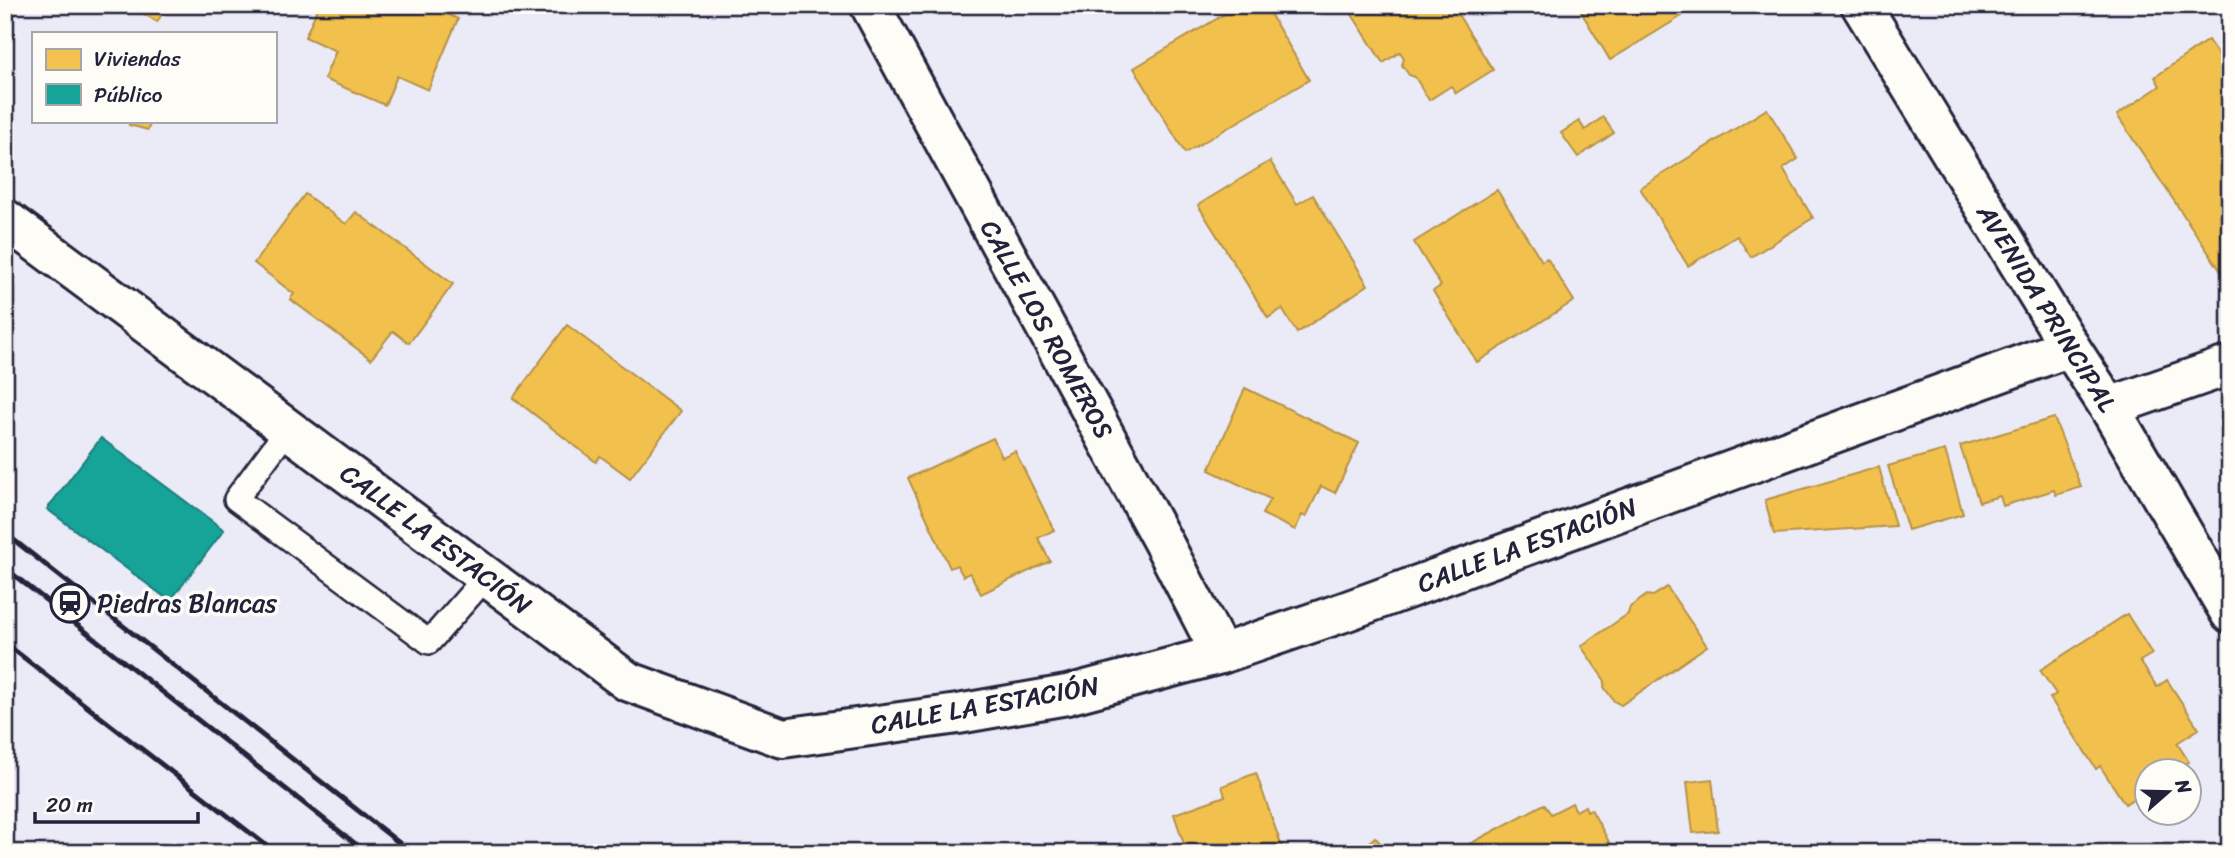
<svg xmlns="http://www.w3.org/2000/svg" width="2235" height="858" font-family="Sriracha,sans-serif">
	<style>
		.homes { fill: #f2c14e; stroke: #b49148; stroke-width: 2 }
		.public { fill: #17a398; stroke: #1a7c7c; stroke-width: 2 }
		.lines { fill: none; stroke-linecap: round; stroke-linejoin: round }
		.service-casing { stroke: #22223b; stroke-width: 28 }
		.minor-casing { stroke: #22223b; stroke-width: 44 }
		.service { stroke: #fdfcf7; stroke-width: 23 }
		.minor { stroke: #fdfcf7; stroke-width: 38 }
		.rail { stroke: #22223b; stroke-width: 5 }
		.labels { text-anchor: middle; dominant-baseline: central; stroke-width: 7; stroke-linejoin: round; paint-order: stroke }
		.street-label { font-size: 26px; fill: #22223b; stroke: #fdfcf7 }
		.poi-label { font-size: 26px; fill: #22223b; stroke: #fdfcf7; text-anchor: start }
	</style>
	<rect width="100%" height="100%" fill="#ebebf7"/>
	<filter id="ink" filterUnits="userSpaceOnUse"><feTurbulence type="fractalNoise" baseFrequency=".0143" numOctaves="2"/><feDisplacementMap in="SourceGraphic" scale="14" xChannelSelector="R" yChannelSelector="G"/><feConvolveMatrix kernelMatrix="1 2 1 2 8 2 1 2 1" color-interpolation-filters="sRGB"/></filter>
	<g filter="url(#ink)">
		<g class="homes">
			<polygon points="130,5 168,5 157,22"/>
			<polygon points="319,5 428,5 458,19 428,90 397,76 385,105 324,79 336,51 305,37"/>
			<polygon points="1240,5 1265,5 1309,80 1185,153 1134,68"/>
			<polygon points="1346,5 1452,5 1493,70 1456,93 1451,86 1429,100 1415,77 1409,75 1402,65 1404,58 1400,52 1383,63"/>
			<polygon points="1577,5 1675,5 1682,16 1610,60"/>
			<polygon points="2208,40 2230,72 2230,285 2117,115 2160,86 2155,77"/>
			<polygon points="1767,109 1798,159 1783,169 1813,218 1751,257 1737,236 1688,266 1640,188"/>
			<polygon points="1603,117 1614,133 1578,157 1561,133 1579,121 1585,130"/>
			<polygon points="130,121 151,121 148,130 129,125"/>
			<polygon points="1270,161 1297,204 1313,195 1368,285 1297,333 1282,309 1268,318 1198,205"/>
			<polygon points="1497,190 1542,261 1547,258 1574,301 1477,362 1433,291 1441,286 1414,242"/>
			<polygon points="305,194 346,224 356,212 453,284 409,343 393,331 371,359 290,299 294,294 254,263"/>
			<polygon points="567,325 681,411 630,478 600,456 596,462 513,398"/>
			<polygon points="1245,388 1359,443 1335,493 1321,486 1306,517 1302,515 1295,530 1262,514 1270,499 1209,470"/>
			<polygon points="2054,418 2081,487 2056,495 2054,490 2003,506 2000,496 1979,502 1960,446"/>
			<polygon points="993,438 1002,457 1015,451 1054,530 1038,538 1050,561 981,594 970,573 963,576 957,565 950,568 908,478"/>
			<polygon points="1945,450 1963,514 1908,530 1888,466"/>
			<polygon points="1879,467 1895,526 1774,534 1765,500"/>
			<polygon points="1667,587 1707,646 1621,705 1614,701 1604,687 1605,681 1581,646 1628,614 1630,607 1647,595 1653,596"/>
			<polygon points="2127,614 2152,654 2140,661 2157,687 2167,680 2199,729 2177,743 2189,762 2176,770 2148,770 2148,789 2125,804 2100,766 2096,769 2050,698 2056,694 2040,670"/>
			<polygon points="1256,773 1284,853 1187,853 1174,814 1225,796 1222,786"/>
			<polygon points="1712,779 1718,831 1693,833 1687,782"/>
			<polygon points="1572,803 1576,811 1585,806 1587,811 1591,809 1614,851 1611,853 1453,853 1544,804 1551,814"/>
			<polygon points="1375,837 1389,853 1357,853"/>
		</g>
		<polygon class="public" points="101,438 224,530 170,601 47,509"/>
		<g class="lines">
			<g class="service-casing">
				<polyline id="service" points="288,429 236,499 429,642 486,577"/>
			</g>
			<g class="minor-casing">
				<g id="minor">
					<polyline points="870,5 1164,544 1221,654"/>
					<polyline points="1861,5 2070,347 2109,407 2230,613"/>
					<polyline points="5,219 627,681 783,738 958,714 1067,695 1221,654 1344,612 2070,347"/>
					<polyline points="2109,407 2230,365"/>
				</g>
			</g>
			<use href="#service" class="service"/>
			<use href="#minor" class="minor"/>
			<g class="rail">
				<polyline points="5,533 412,853"/>
				<polyline points="5,568 367,853"/>
				<polyline points="5,643 276,853"/>
			</g>
		</g>
	</g>
	<defs>
		<g id="station-ring" transform="scale(2.0125)"><circle r="9.5" fill="#fdfcf7" stroke="#22223b" stroke-width="1.5"/><path d="M-3-6H3Q5-6 5-4V2Q5 4 3 4L4.5 6H3L1.5 4h-3L-3 6H-4.5L-3 4Q-5 4-5 2V-4Q-5-6-3-6ZM-3.5-4v3h7v-3ZM-3.5 1v1.5H-2V1ZM2 1v1.5H3.5V1Z" fill="#22223b"/></g>
	</defs>
	<g fill-rule="evenodd">
		<use href="#station-ring" x="70" y="603"/>
	</g>
	<g class="labels">
		<g class="street-label">
			<text transform="translate(2047 308) rotate(58)">AVENIDA PRINCIPAL</text>
			<text transform="translate(1047 329) rotate(61)">CALLE LOS ROMEROS</text>
			<text transform="translate(436 539) rotate(37)">CALLE LA ESTACIÓN</text>
			<text transform="translate(1527 545) rotate(-20)">CALLE LA ESTACIÓN</text>
			<text transform="translate(985 705) rotate(-10)">CALLE LA ESTACIÓN</text>
		</g>
		<g class="poi-label">
			<text x="97" y="603">Piedras Blancas</text>
		</g>
	</g>
	<rect width="2235" height="858" fill="none" stroke="#fdfcf7" stroke-width="28"/>
	<rect x="14" y="14" width="2207" height="830" fill="none" stroke="#22223b" stroke-width="2.5" filter="url(#ink)"/>
	<rect x="32" y="32" width="245" height="91" fill="#fdfcf7" stroke="#a5a5ac" stroke-width="2"/>
	<rect x="46" y="49" width="35" height="21" fill="#f2c14e" stroke="#a5a5ac" stroke-width="2"/>
	<text x="94" y="66" font-size="21" fill="#22223b">Viviendas</text>
	<rect x="46" y="84" width="35" height="21" fill="#17a398" stroke="#a5a5ac" stroke-width="2"/>
	<text x="94" y="102" font-size="21" fill="#22223b">Público</text>
	<g transform="translate(2168 792) rotate(70)"><circle r="33" fill="#fdfcf7" stroke="#a5a5ac" stroke-width="2"/>
	<path d="M0-5L12 26L0 18L-12 26Z" fill="#22223b"/>
	<text y="-10" font-size="19" font-weight="bold" text-anchor="middle" fill="#22223b">N</text>
	</g>
	<path d="M35 812v10h163v-10" fill="none" stroke="#22223b" stroke-width="3.5"/>
	<text x="46" y="812" font-size="21" fill="#22223b" stroke="#fdfcf7" stroke-width="5" paint-order="stroke">20 m</text>
</svg>
